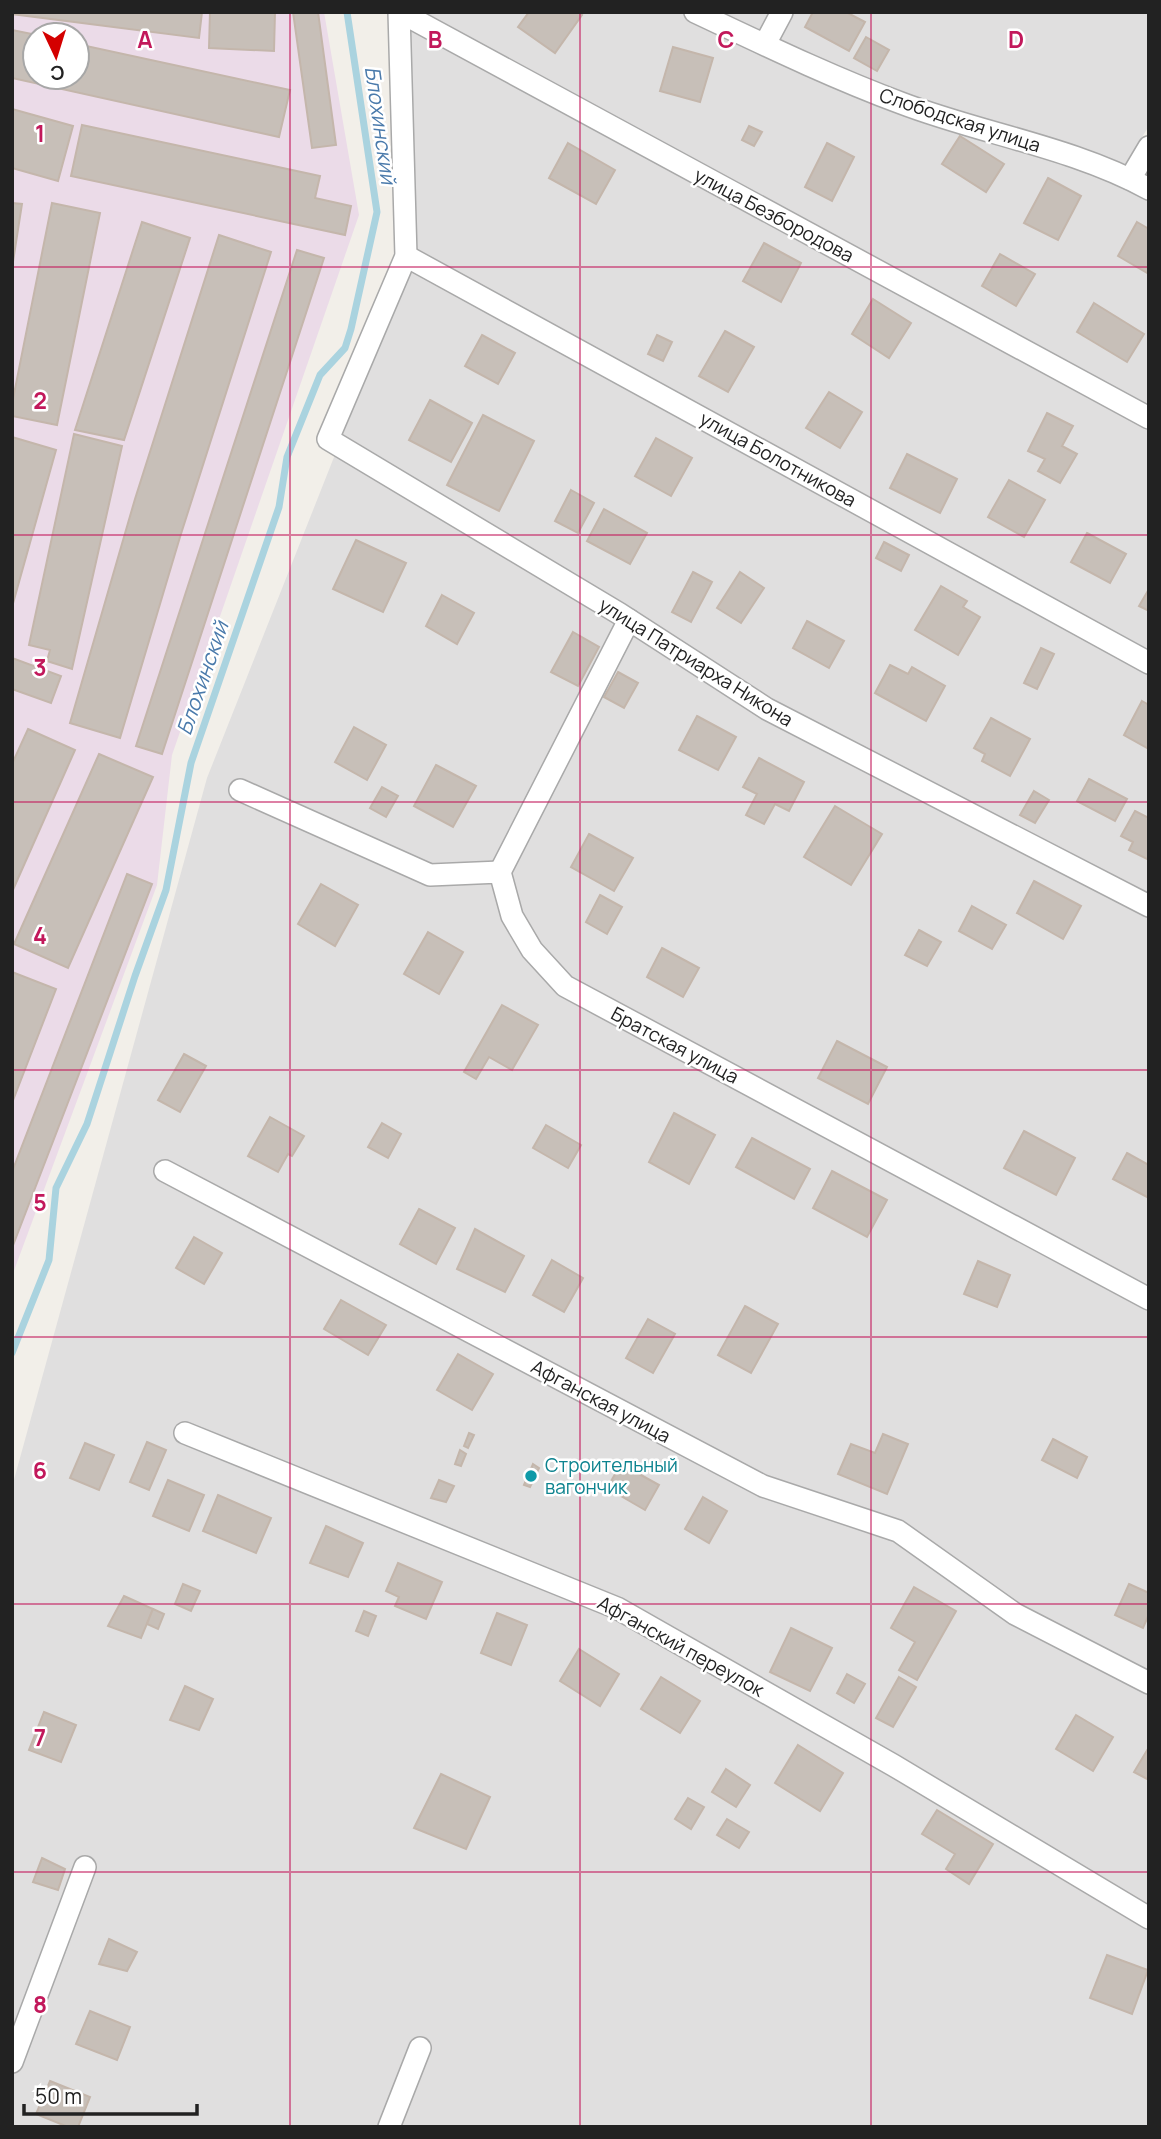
<svg xmlns="http://www.w3.org/2000/svg" width="1161" height="2139" font-family="Manrope,sans-serif">
	<style>
		.residential { fill: #e0dfdf }
		.industrial { fill: #ebdbe8; fill-rule: evenodd }
		.lines { fill: none; stroke-linecap: round; stroke-linejoin: round }
		.stream { stroke: #aad3df; stroke-width: 7 }
		.building { fill: #c7bfb8; stroke: #c4b6ab; stroke-width: 2 }
		.street-casing { stroke: #a9a9a9; stroke-width: 24 }
		.street { stroke: #fff; stroke-width: 21 }
		.grid { fill: none; stroke: #c2185b; stroke-width: 2; stroke-opacity: 0.55 }
		.culture-dot { fill: #0f9aa8; stroke: #fff; stroke-width: 2.5 }
		.labels { text-anchor: middle; dominant-baseline: central; stroke-width: 5; stroke-linejoin: round; paint-order: stroke }
		.street-label { font-size: 19px; fill: #222; stroke: #fff }
		.culture-label { font-size: 19px; fill: #0d838f; stroke: #fff; text-anchor: start }
		.water-label { font-size: 21px; font-style: italic; fill: #4a7aab; stroke: #fff }
		.grid-label { font-size: 23px; text-anchor: middle; font-weight: bold; fill: #c2185b; stroke: #fff; stroke-width: 5; stroke-linejoin: round; paint-order: stroke }
	</style>
	<rect width="100%" height="100%" fill="#f2efe9"/>
	<g class="residential">
		<polygon points="406,12 679,12 893,112 1057,158 1131,189 1149,161 1149,2127 12,2127 12,1487 207,778 416,250"/>
		<polygon points="715,12 774,12 761,34"/>
		<polygon points="793,12 1149,12 1149,126 1125,164 903,95 777,41"/>
	</g>
	<path class="industrial" d="M12,12h312l35,203 -187,540 -15,130 -145,391zM35,35h42v42h-42z"/>
	<g class="lines">
		<polyline class="stream" points="12,1353 49,1260 56,1188 87,1124 135,976 166,890 191,763 279,507 287,457 320,375 345,348 351,329 377,212 347,12"/>
	</g>
	<g class="building">
		<polygon points="12,12 202,12 199,38 12,14"/>
		<polygon points="210,12 275,12 274,51 209,48"/>
		<polygon points="293,12 318,12 336,145 312,148"/>
		<polygon points="529,12 578,12 582,15 555,53 518,27"/>
		<polygon points="813,12 846,12 865,22 849,51 805,27"/>
		<polygon points="12,30 37,35 35,77 77,77 77,44 290,90 279,137 12,78"/>
		<polygon points="866,37 889,50 877,71 854,58"/>
		<polygon points="673,47 713,58 700,102 660,91"/>
		<polygon points="12,109 73,126 58,181 12,168"/>
		<polygon points="82,125 320,176 315,198 351,206 345,235 71,176"/>
		<polygon points="749,126 762,132 754,146 742,140"/>
		<polygon points="960,136 1004,164 986,192 942,164"/>
		<polygon points="568,143 615,170 596,204 549,178"/>
		<polygon points="827,143 854,157 832,201 805,187"/>
		<polygon points="1048,178 1081,196 1058,240 1024,223"/>
		<polygon points="12,203 22,204 12,268"/>
		<polygon points="52,203 100,213 57,425 12,416 12,404"/>
		<polygon points="142,222 190,238 124,440 75,430"/>
		<polygon points="1137,222 1149,229 1149,274 1118,256"/>
		<polygon points="219,235 271,252 180,537 120,738 70,723 135,499"/>
		<polygon points="764,243 801,263 781,302 743,281"/>
		<polygon points="297,250 324,258 162,754 136,746"/>
		<polygon points="1000,254 1035,274 1016,306 982,286"/>
		<polygon points="873,299 911,323 889,358 852,334"/>
		<polygon points="1094,303 1144,334 1127,362 1077,332"/>
		<polygon points="725,331 754,347 728,392 699,376"/>
		<polygon points="482,335 515,353 498,384 465,366"/>
		<polygon points="657,335 672,342 663,361 648,354"/>
		<polygon points="829,392 862,412 840,448 806,428"/>
		<polygon points="430,400 472,423 451,462 409,440"/>
		<polygon points="1047,413 1073,426 1062,446 1077,454 1060,483 1038,471 1045,459 1028,451"/>
		<polygon points="483,415 534,441 499,511 447,485"/>
		<polygon points="74,434 122,446 72,669 47,661 50,650 29,645"/>
		<polygon points="12,437 56,450 12,607"/>
		<polygon points="656,438 692,458 671,496 635,476"/>
		<polygon points="907,454 957,479 940,513 890,488"/>
		<polygon points="1009,480 1045,500 1024,537 988,517"/>
		<polygon points="571,490 594,503 578,533 555,521"/>
		<polygon points="604,509 647,533 630,564 587,541"/>
		<polygon points="1087,533 1126,554 1110,583 1071,562"/>
		<polygon points="356,540 406,563 383,612 333,589"/>
		<polygon points="884,542 909,555 901,571 876,558"/>
		<polygon points="693,572 712,582 691,622 672,612"/>
		<polygon points="740,572 764,588 741,623 717,608"/>
		<polygon points="941,586 967,601 963,607 980,617 958,655 915,630"/>
		<polygon points="1149,589 1149,611 1139,606"/>
		<polygon points="442,595 474,613 457,644 426,626"/>
		<polygon points="807,621 844,641 829,668 793,648"/>
		<polygon points="573,632 599,647 578,686 551,672"/>
		<polygon points="1041,648 1054,654 1037,689 1024,683"/>
		<polygon points="12,658 61,676 51,703 12,689"/>
		<polygon points="890,665 908,674 912,667 945,686 926,721 875,693"/>
		<polygon points="618,672 638,683 624,708 604,697"/>
		<polygon points="1142,701 1149,705 1149,749 1124,735"/>
		<polygon points="697,716 736,737 718,770 679,750"/>
		<polygon points="991,718 1030,739 1010,776 982,761 985,754 974,748"/>
		<polygon points="354,727 386,745 367,780 335,762"/>
		<polygon points="28,729 75,750 12,892 12,764"/>
		<polygon points="99,754 153,777 68,968 14,944"/>
		<polygon points="759,758 804,782 789,811 775,804 764,824 746,815 757,794 743,787"/>
		<polygon points="436,765 476,786 453,827 414,806"/>
		<polygon points="1089,779 1127,799 1115,821 1077,801"/>
		<polygon points="382,787 398,796 386,817 370,808"/>
		<polygon points="1034,791 1049,800 1035,823 1020,815"/>
		<polygon points="835,806 882,834 851,885 804,857"/>
		<polygon points="1135,811 1149,818 1149,860 1129,850 1133,842 1121,836"/>
		<polygon points="589,834 633,858 614,891 571,867"/>
		<polygon points="127,874 152,884 12,1248 12,1172"/>
		<polygon points="1034,881 1081,906 1063,939 1017,913"/>
		<polygon points="321,884 358,905 335,946 298,924"/>
		<polygon points="600,895 622,907 607,934 586,922"/>
		<polygon points="972,906 1006,925 992,949 959,931"/>
		<polygon points="919,930 941,942 927,966 905,955"/>
		<polygon points="428,932 463,952 439,994 404,974"/>
		<polygon points="662,948 699,968 683,997 647,977"/>
		<polygon points="12,972 56,989 12,1103"/>
		<polygon points="502,1005 538,1025 512,1070 489,1057 476,1079 464,1072"/>
		<polygon points="837,1041 887,1067 868,1104 818,1078"/>
		<polygon points="184,1054 206,1066 180,1112 158,1100"/>
		<polygon points="674,1113 715,1135 689,1184 649,1162"/>
		<polygon points="270,1117 304,1136 292,1156 288,1154 278,1172 248,1156"/>
		<polygon points="382,1123 401,1134 388,1158 368,1147"/>
		<polygon points="546,1125 581,1145 568,1168 533,1148"/>
		<polygon points="1024,1131 1075,1158 1056,1195 1004,1168"/>
		<polygon points="752,1138 810,1169 794,1199 736,1167"/>
		<polygon points="1127,1153 1149,1165 1149,1198 1113,1179"/>
		<polygon points="832,1171 887,1200 867,1237 813,1208"/>
		<polygon points="419,1209 455,1228 436,1264 400,1244"/>
		<polygon points="475,1229 524,1256 505,1292 457,1269"/>
		<polygon points="194,1237 222,1253 204,1284 176,1268"/>
		<polygon points="552,1260 583,1278 564,1312 533,1295"/>
		<polygon points="978,1261 1010,1275 997,1307 964,1294"/>
		<polygon points="341,1300 386,1325 368,1355 324,1329"/>
		<polygon points="745,1306 778,1324 751,1373 718,1355"/>
		<polygon points="648,1319 675,1334 653,1373 626,1358"/>
		<polygon points="458,1354 493,1374 472,1410 437,1390"/>
		<polygon points="469,1433 474,1435 468,1448 464,1446"/>
		<polygon points="883,1434 908,1444 887,1494 838,1474 851,1444 875,1453"/>
		<polygon points="1053,1439 1087,1457 1077,1478 1042,1460"/>
		<polygon points="147,1442 166,1450 149,1490 130,1482"/>
		<polygon points="85,1443 114,1455 99,1490 70,1478"/>
		<polygon points="460,1450 466,1454 461,1466 455,1464"/>
		<polygon points="533,1464 539,1468 530,1487 524,1485"/>
		<polygon points="621,1464 659,1485 645,1510 607,1488"/>
		<polygon points="168,1480 204,1495 189,1531 153,1516"/>
		<polygon points="439,1480 454,1486 446,1502 431,1498"/>
		<polygon points="218,1495 271,1518 256,1553 203,1531"/>
		<polygon points="703,1497 727,1511 709,1543 685,1529"/>
		<polygon points="326,1526 363,1543 348,1577 310,1563"/>
		<polygon points="398,1563 442,1582 426,1619 395,1606 399,1597 386,1591"/>
		<polygon points="183,1584 200,1591 191,1611 175,1604"/>
		<polygon points="1129,1584 1149,1593 1149,1614 1143,1628 1115,1615"/>
		<polygon points="914,1587 956,1611 917,1680 899,1670 915,1642 891,1628"/>
		<polygon points="124,1596 153,1609 141,1638 108,1626"/>
		<polygon points="153,1609 164,1614 158,1629 147,1624"/>
		<polygon points="364,1611 376,1616 368,1636 356,1631"/>
		<polygon points="497,1613 527,1625 511,1665 481,1653"/>
		<polygon points="791,1628 832,1648 810,1691 770,1672"/>
		<polygon points="579,1649 619,1674 600,1706 560,1681"/>
		<polygon points="847,1674 865,1684 854,1703 837,1693"/>
		<polygon points="661,1677 700,1701 680,1733 641,1709"/>
		<polygon points="899,1677 916,1687 893,1727 876,1718"/>
		<polygon points="185,1686 213,1699 199,1730 170,1720"/>
		<polygon points="44,1712 76,1725 61,1762 29,1750"/>
		<polygon points="1076,1715 1113,1737 1093,1771 1056,1749"/>
		<polygon points="798,1745 843,1773 820,1811 775,1783"/>
		<polygon points="1149,1747 1149,1780 1134,1772"/>
		<polygon points="726,1769 750,1785 736,1807 712,1792"/>
		<polygon points="441,1774 490,1797 466,1849 414,1828"/>
		<polygon points="688,1798 704,1807 691,1829 675,1819"/>
		<polygon points="937,1810 993,1844 969,1884 946,1869 955,1854 922,1834"/>
		<polygon points="727,1819 749,1832 739,1848 717,1835"/>
		<polygon points="42,1858 65,1869 58,1890 33,1882"/>
		<polygon points="109,1939 137,1952 127,1971 99,1964"/>
		<polygon points="1107,1955 1148,1970 1132,2014 1090,1998"/>
		<polygon points="90,2011 130,2027 117,2060 76,2044"/>
		<polygon points="50,2081 90,2097 78,2127 68,2127 36,2114"/>
	</g>
	<g class="lines">
		<g class="street-casing">
			<g id="street">
				<polyline points="399,12 406,256 328,439 620,614 767,709 1149,906"/>
				<polyline points="400,12 1149,418"/>
				<path d="M695,12c68,32 136,65 206,91 81,31 171,44 248,86"/>
				<polyline points="765,44 782,12"/>
				<polyline points="1130,179 1149,147"/>
				<polyline points="406,256 1149,663"/>
				<polyline points="240,790 430,875 500,872 512,916 532,950 565,986 1149,1299"/>
				<polyline points="500,872 629,620"/>
				<polyline points="165,1171 763,1486 898,1531 1015,1614 1149,1683"/>
				<polyline points="185,1433 617,1608 893,1765 1149,1918"/>
				<polyline points="12,2062 85,1867"/>
				<polyline points="389,2127 420,2048"/>
			</g>
		</g>
		<use href="#street" class="street"/>
	</g>
	<path class="grid" d="M290,12v2115M580,12v2115M871,12v2115M12,267h1137M12,535h1137M12,802h1137M12,1070h1137M12,1337h1137M12,1604h1137M12,1872h1137"/>
	<circle class="culture-dot" cx="531" cy="1476" r="7"/>
	<g class="labels">
		<g class="street-label">
			<text transform="translate(960 120) rotate(18)">Слободская улица</text>
			<text transform="translate(774 215) rotate(28)">улица Безбородова</text>
			<text transform="translate(778 459) rotate(29)">улица Болотникова</text>
			<text transform="translate(696 662) rotate(32)">улица Патриарха Никона</text>
			<text transform="translate(675 1045) rotate(28)">Братская улица</text>
			<text transform="translate(601 1401) rotate(28)">Афганская улица</text>
			<text transform="translate(681 1646) rotate(29)">Афганский переулок</text>
		</g>
		<g class="culture-label">
			<text x="545" y="1465">Строительный<tspan x="545" dy="22">вагончик</tspan></text>
		</g>
		<g class="water-label">
			<text transform="translate(381 125) rotate(82)">Блохинский</text>
			<text transform="translate(202 678) rotate(-71)">Блохинский</text>
		</g>
	</g>
	<g class="grid-label">
		<text x="145" y="48">A</text>
		<text x="435" y="48">B</text>
		<text x="726" y="48">C</text>
		<text x="1016" y="48">D</text>
		<text x="40" y="142">1</text>
		<text x="40" y="409">2</text>
		<text x="40" y="676">3</text>
		<text x="40" y="944">4</text>
		<text x="40" y="1211">5</text>
		<text x="40" y="1479">6</text>
		<text x="40" y="1746">7</text>
		<text x="40" y="2013">8</text>
	</g>
	<rect width="1161" height="2139" fill="none" stroke="#222222" stroke-width="28"/>
	<g transform="translate(56 56) rotate(176)"><circle r="33" fill="#ffffff" stroke="#a7a7a7" stroke-width="2"/>
	<path d="M0-5L12 26L0 18L-12 26Z" fill="#d40000"/>
	<text y="-10" font-size="19" font-weight="bold" text-anchor="middle" fill="#222222">С</text>
	</g>
	<path d="M24 2104v10h173v-10" fill="none" stroke="#222222" stroke-width="3.5"/>
	<text x="35" y="2104" font-size="21" fill="#222222" stroke="#ffffff" stroke-width="5" paint-order="stroke">50 m</text>
</svg>
